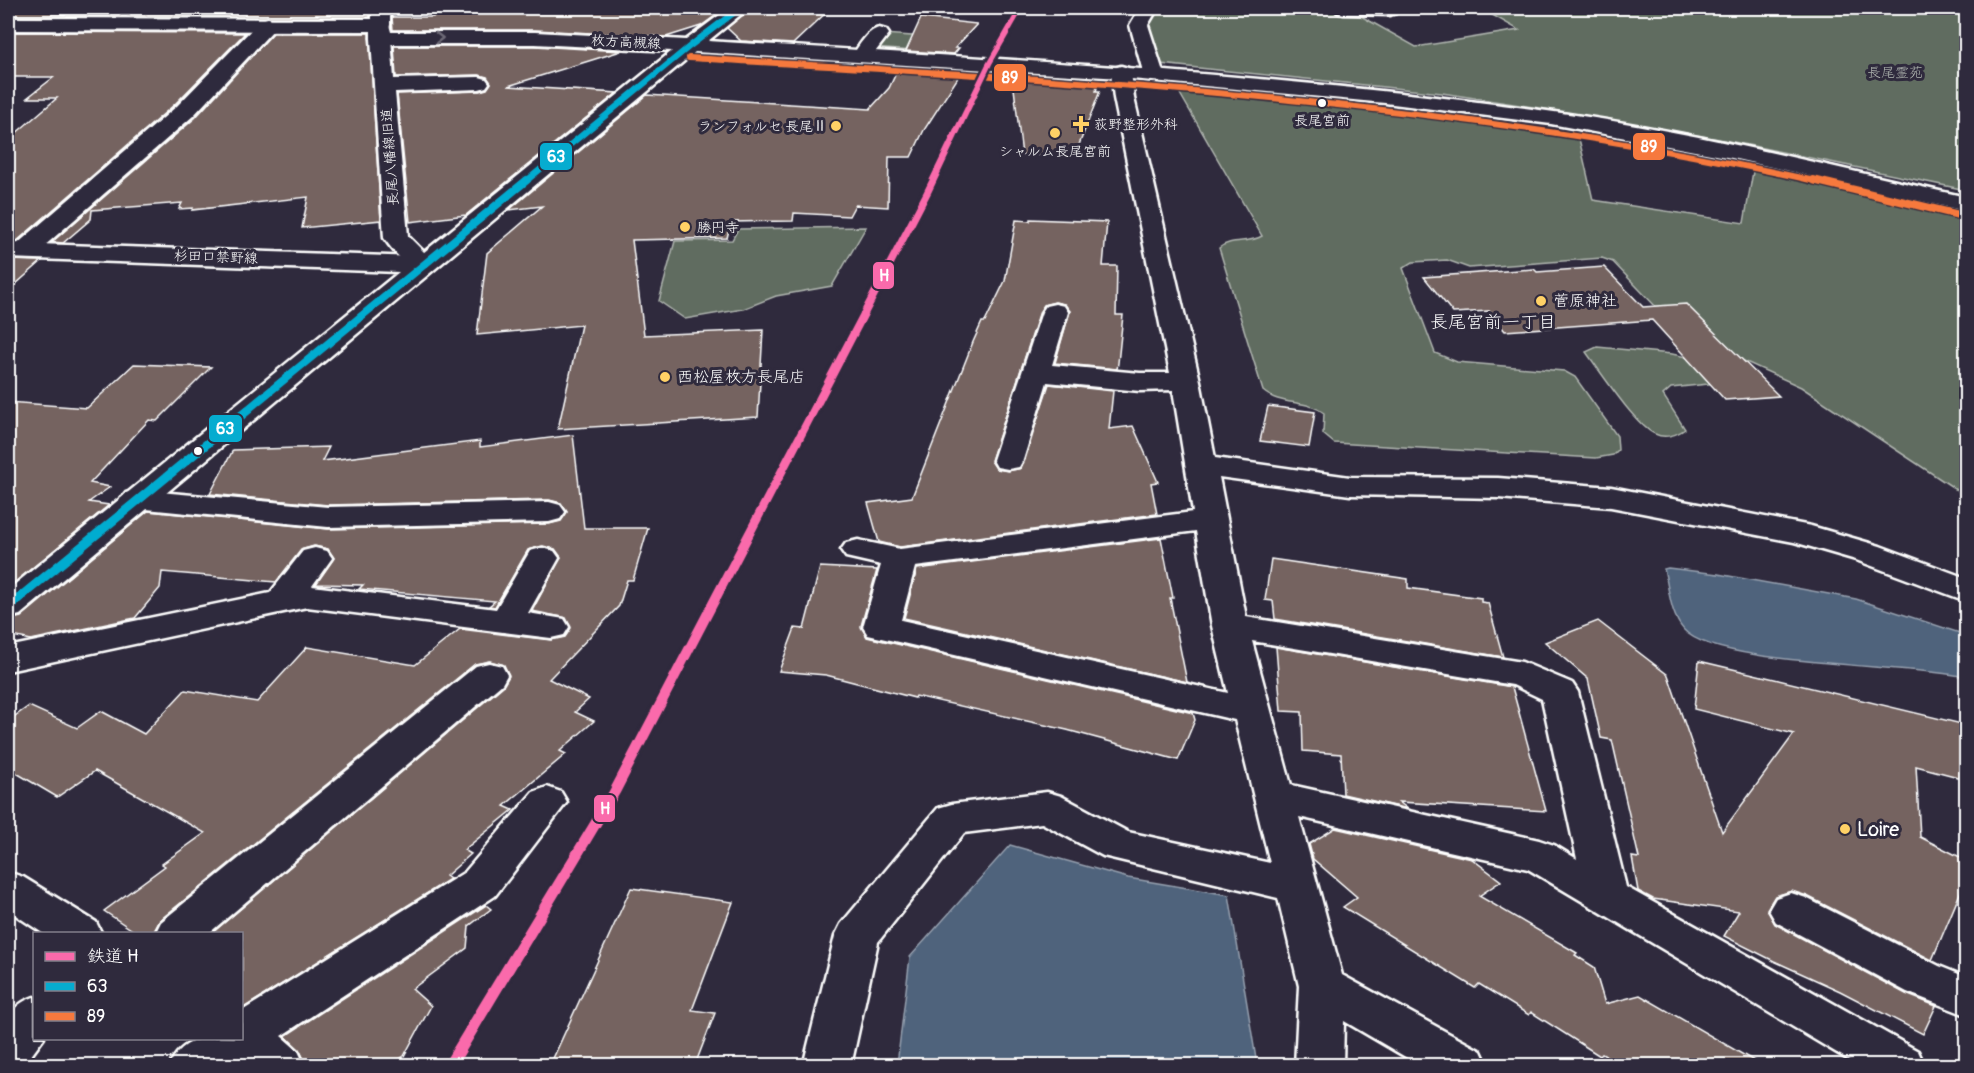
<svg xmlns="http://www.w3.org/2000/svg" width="1974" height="1073" font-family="Pangolin,'Klee One',sans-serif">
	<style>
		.green { fill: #616c61; stroke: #b0b6b0; stroke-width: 1.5 }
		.water { fill: #50637b; stroke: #96a1b0; stroke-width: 1.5 }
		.building { fill: #746361; stroke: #fff; stroke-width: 1.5 }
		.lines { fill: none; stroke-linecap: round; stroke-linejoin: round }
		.minor-casing { stroke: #fff; stroke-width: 5 }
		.major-casing { stroke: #fff; stroke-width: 5 }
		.minor { fill: #2f2a3d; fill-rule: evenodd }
		.major { fill: #2f2a3d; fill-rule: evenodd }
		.bus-1-far2-casing { stroke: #2f2a3d; stroke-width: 9 }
		.bus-1-far1-casing { stroke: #2f2a3d; stroke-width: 11 }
		.bus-1-casing { stroke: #2f2a3d; stroke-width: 14 }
		.bus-2-far1-casing { stroke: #2f2a3d; stroke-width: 9 }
		.bus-2-casing { stroke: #2f2a3d; stroke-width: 11 }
		.bus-1-far2 { stroke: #06acd0; stroke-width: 6 }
		.bus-1-far1 { stroke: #06acd0; stroke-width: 8 }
		.bus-1 { stroke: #06acd0; stroke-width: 9 }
		.bus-2-far1 { stroke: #f6793e; stroke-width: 6 }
		.bus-2 { stroke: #f6793e; stroke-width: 8 }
		.rail-1-casing { stroke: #2f2a3d; stroke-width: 5 }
		.rail-1 { fill: #fa6aab; fill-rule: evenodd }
		.oneway { stroke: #6d6a77 }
		.bus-dot { fill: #fff; stroke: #2f2a3d; stroke-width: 2 }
		.poi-dot { fill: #ffd166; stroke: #2f2a3d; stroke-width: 2 }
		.labels { text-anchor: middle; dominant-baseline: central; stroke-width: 6; stroke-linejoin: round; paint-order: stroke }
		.far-street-label { font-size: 14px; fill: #fff; stroke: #2f2a3d }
		.far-park-label { font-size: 14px; fill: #b0b6b0; stroke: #2f2a3d }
		.bus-label { font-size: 14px; fill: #fff; stroke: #2f2a3d }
		.far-poi-label { font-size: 14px; fill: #fff; stroke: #2f2a3d; text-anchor: start }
		.poi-label { font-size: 16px; fill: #fff; stroke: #2f2a3d; text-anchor: start }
		.neighbourhood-label { font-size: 18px; fill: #fff; stroke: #2f2a3d }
		.near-poi-label { font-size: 20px; fill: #fff; stroke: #2f2a3d; text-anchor: start }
		.line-badge { stroke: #2f2a3d; stroke-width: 2 }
		.badge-label { font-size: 16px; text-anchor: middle; font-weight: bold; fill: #fff }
	</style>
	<rect width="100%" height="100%" fill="#2f2a3d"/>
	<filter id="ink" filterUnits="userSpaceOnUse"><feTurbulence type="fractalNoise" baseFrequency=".0167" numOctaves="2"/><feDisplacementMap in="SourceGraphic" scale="12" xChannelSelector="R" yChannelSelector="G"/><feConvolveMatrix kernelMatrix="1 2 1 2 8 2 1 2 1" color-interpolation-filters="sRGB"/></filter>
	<g filter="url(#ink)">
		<g class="green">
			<polygon points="1182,8 1343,10 1359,15 1416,47 1519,30 1480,8 1966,8 1966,190 1719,139 1571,113 1442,93 1160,64 1147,27 1156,13"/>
			<polygon points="883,34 926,37 914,51 872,48"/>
			<path d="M1182,90l216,18 180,26 15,66 151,23 10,-57 212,49v281l-165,-109 -121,-55 -67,-70 -11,-4 -133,10 -22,-8 -34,2 -10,6 32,85 22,9 107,9 11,6 42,59 1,14 -5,5 -17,3 -262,-15 -11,-9 1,-21c-18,-14 -44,-7 -61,-22l-44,-143c12,-10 30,-4 43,-12l-83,-144z"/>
			<polygon points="866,227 832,286 776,296 743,309 685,319 659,301 675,241 732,240 738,229"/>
			<path d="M1597,347l75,7 51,11 23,15 -75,8 -8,7 22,34c-8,6 -20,10 -30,5 -20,-9 -55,-63 -69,-82z"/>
		</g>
		<g class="water">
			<path d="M1668,568l50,6 138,25 110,36v42c-56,-13 -250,-11 -282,-47 -14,-15 -15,-42 -20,-61z"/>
			<polygon points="1010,845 1128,878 1229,895 1257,1065 897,1065 910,957"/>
		</g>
		<g class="building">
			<polygon points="8,8 125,8 123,10 370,8 370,17 8,16"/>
			<polygon points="441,8 726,8 701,26 666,37 535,30 393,30 392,17 433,17"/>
			<polygon points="751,8 831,8 793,44 741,41 727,28"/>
			<polygon points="921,18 977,24 955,48 959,48 954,54 906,51"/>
			<polygon points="8,32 245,33 175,104 17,241 8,241 8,140 57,98 27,98 54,77 8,77"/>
			<polygon points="273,33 369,33 381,220 302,228 308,197 192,210 193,208 179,209 182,203 92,210 91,219 63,243 52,242 195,118"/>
			<polygon points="394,46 535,46 621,51 508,86 617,93 466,215 410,222 397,94 479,91 487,89 491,83 487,77 479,75 396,77"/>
			<polygon points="899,67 940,69 936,74 959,76 924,130 911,157 889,157 888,207 855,205 849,216 794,213 793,221 731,222 727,238 632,240 644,335 763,330 758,417 558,429 581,325 477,335 487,253 542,206 509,210 647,95 870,109 889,88"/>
			<polygon points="1031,78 1098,85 1096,91 1100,91 1075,155 1022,155 1013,80 1029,81"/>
			<polygon points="1030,219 1107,222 1103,266 1117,266 1116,315 1123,315 1118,363 1117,369 1055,363 1070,311 1064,304 1055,302 1044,305 1040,311 991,461 997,469 1008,471 1021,468 1049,384 1113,391 1109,429 1133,426 1158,482 1151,483 1157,514 900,547 879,542 868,503 912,497 973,342 982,322 985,322 1005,281 1016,220 1030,221"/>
			<polygon points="8,260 42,261 8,291"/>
			<polygon points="1604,267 1643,307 1686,304 1779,396 1725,400 1652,320 1505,331 1489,311 1453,313 1424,277 1534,269 1537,272"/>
			<polygon points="134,364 211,367 157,421 149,420 90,483 110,487 89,502 109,505 8,588 8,402 87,408"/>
			<polygon points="1268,406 1315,412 1309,447 1260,441"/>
			<polygon points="573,435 584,528 648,528 633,580 627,580 619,606 549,679 589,699 575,712 594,721 560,751 566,754 504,806 513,810 464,850 471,854 446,876 450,879 242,1009 242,933 212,933 503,686 509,676 504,665 490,661 475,664 160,920 153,933 137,933 104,911 165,866 162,864 205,833 95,771 57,797 8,768 8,721 29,706 77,728 101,711 144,734 185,690 257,702 307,647 415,665 460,629 551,640 565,637 571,628 566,618 532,611 561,557 555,549 543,546 528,550 495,607 489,606 495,601 359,589 363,585 316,584 334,558 328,549 314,546 301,550 276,582 162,572 160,588 135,618 31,640 8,635 8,620 21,617 148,511 328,529 549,524 561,521 567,512 561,503 549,500 328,505 210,494 233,450 329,447 322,461 480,441 480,447"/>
			<polygon points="1161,538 1173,598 1170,598 1187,682 904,618 917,569"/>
			<polygon points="1271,559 1408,579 1408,588 1481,598 1481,602 1488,603 1503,657 1275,619 1273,601 1265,600"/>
			<polygon points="820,567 877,570 861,626 867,637 1193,713 1195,720 1178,760 1067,730 916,696 915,698 826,675 779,671 795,628 804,629"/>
			<polygon points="1598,621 1668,675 1722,832 1794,734 1694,709 1699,661 1966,725 1966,779 1916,766 1920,837 1966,860 1966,879 1932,960 1807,896 1792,891 1775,896 1767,909 1775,924 1906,994 1936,1006 1923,1034 1840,991 1774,961 1724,936 1739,911 1653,899 1638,891 1632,857 1639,858 1612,740 1601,738 1588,679 1545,642"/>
			<polygon points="1276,647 1512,687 1546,811 1399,802 1408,809 1343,794 1341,754 1303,751 1302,712 1281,711"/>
			<polygon points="1335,828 1472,859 1501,881 1479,896 1577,953 1575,955 1594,967 1605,1004 1640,995 1761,1065 1621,1065 1602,1054 1600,1056 1531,1012 1529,1015 1479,984 1475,988 1343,907 1357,897 1313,859 1309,844"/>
			<polygon points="631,888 733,902 692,1010 715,1013 695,1065 550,1065"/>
			<polygon points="486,905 491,909 469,926 467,948 412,989 431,1006 404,1056 391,1065 307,1065 299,1049 285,1036"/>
		</g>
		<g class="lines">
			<g class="minor-casing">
				<g id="minor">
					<polygon points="372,8 390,8 390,25 388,29 374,29 372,25"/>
					<polygon points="1140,8 1158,8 1148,25 1164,75 1161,79 1147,79 1144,75 1130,25"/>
					<polygon points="1335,8 1397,8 1398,9 1396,13 1389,15 1344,14 1337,12"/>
					<polygon points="268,18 275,20 277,24 275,28 193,116 34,255 25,258 16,255 12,250 16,245 177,106 261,20"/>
					<path d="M879,28l7,2 3,4 -20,26h-14l-3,-4c7,-10 15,-25 27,-28z"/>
					<path d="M381,32l7,2 3,4 3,41 85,-2 7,2 3,4 -3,4 -7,2 -84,3 13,144 29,29 -4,5c-20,5 -38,-16 -49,-32l-13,-200 3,-4z"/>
					<path d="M1121,66l7,2 3,4 3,26 66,283 15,77 135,19 148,1 113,9 200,39 69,20 86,32v23l-110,-41 -62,-18 -183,-35 -113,-9 -148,-3 -131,-18 27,140 276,45 50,21 6,9 48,195 292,164 7,15h-66l-331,-197 -229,-52 43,158 139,76 7,15h-67l-77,-45 -1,45h-48l4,-80 -21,-88 -175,-42 -61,-33 -78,10 -86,109 -27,124h-48l32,-130 6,-12 97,-116 14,-4 95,-12 14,4 67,36 142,31 -35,-143 -367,-85 -5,-8 18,-62 -35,-8 -5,-7 5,-7 12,-3 42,9 293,-37 -20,-122 -33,1 -93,-9 -24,78 -4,7 -11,2 -11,-2 -4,-7 49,-148 4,-6 9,-2 9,2 4,6 -16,53 88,8h30l-56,-275 -3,-26 3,-4zM1196,531l16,95 16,67 -327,-73 14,-53zM1252,641l261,44 29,14 35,160 -23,-14 -15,-5 -248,-55z"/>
					<polygon points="137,490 328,507 549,502 560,505 565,512 560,519 549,522 328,527 126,507 121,500 126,493"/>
					<polygon points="315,548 327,551 332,558 312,586 496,609 530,551 542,548 554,551 559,558 528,613 564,619 569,627 564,635 551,638 307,607 8,671 8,647 270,593 303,551"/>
					<polygon points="489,663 502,666 507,675 502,684 208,934 155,934 161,922 476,666"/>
					<path d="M547,787l14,5 6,10 -72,94 -214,140 17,15 7,15h-57l-5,-5 -9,5h-65c16,-33 41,-28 73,-28v-27l223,-139 68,-80z"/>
					<polygon points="8,872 23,877 96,922 102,934 44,934 8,910"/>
					<polygon points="1791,893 1806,898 1939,966 1966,977 1966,1015 1907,992 1776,922 1769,910 1776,898"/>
					<path d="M34,997v41h10l-19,26 -17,2c0,-34 -8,-57 26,-69z"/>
				</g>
			</g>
			<g class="major-casing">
				<path id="major" d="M729,8h20l-41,33c281,17 561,32 839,70 141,19 280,55 419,86v14l-234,-53 -181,-34 -166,-21 -264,-25 -426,-26 -675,563 -12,3v-28l391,-318 -391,-14v-15l410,14 254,-206 -137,-7h-154l-7,-2 -3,-4v-7l-363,-1v-12l373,1 7,2 3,11h144l151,8z"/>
			</g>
			<use href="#minor" class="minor"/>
			<use href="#major" class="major"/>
			<g class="bus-1-far2-casing">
				<polyline id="bus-1-far2" points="525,182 690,46 740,8"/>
			</g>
			<g class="bus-1-far1-casing">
				<polyline id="bus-1-far1" points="246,411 527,180"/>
			</g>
			<g class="bus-1-casing">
				<polyline id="bus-1" points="8,607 248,410"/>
			</g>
			<g class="bus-2-far1-casing">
				<path id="bus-2-far1" d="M689,58c379,22 759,40 1130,124"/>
			</g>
			<g class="bus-2-casing">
				<polyline id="bus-2" points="1813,180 1963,216"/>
			</g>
			<use href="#bus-1-far2" class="bus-1-far2"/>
			<use href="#bus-1-far1" class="bus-1-far1"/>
			<use href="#bus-1" class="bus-1"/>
			<use href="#bus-2-far1" class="bus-2-far1"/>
			<use href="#bus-2" class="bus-2"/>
			<g class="rail-1-casing">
				<polygon id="rail-1" points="1018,8 1024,8 992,64 931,193 620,793 457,1066 442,1066 609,791 923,193 986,64"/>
			</g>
			<use href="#rail-1" class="rail-1"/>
		</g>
		<defs><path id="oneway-chevron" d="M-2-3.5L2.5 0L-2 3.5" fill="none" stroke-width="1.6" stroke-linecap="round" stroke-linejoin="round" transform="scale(1.5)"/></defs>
		<use class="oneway" href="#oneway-chevron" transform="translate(439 38)"/>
	</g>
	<g class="bus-dot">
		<circle cx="1322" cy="103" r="5"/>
		<circle cx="198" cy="451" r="5"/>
	</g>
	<g class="poi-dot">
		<path d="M1078 115h6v6h6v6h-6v6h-6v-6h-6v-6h6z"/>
		<circle cx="836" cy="126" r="6"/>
		<circle cx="1055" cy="133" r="6"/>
		<circle cx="685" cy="227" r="6"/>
		<circle cx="1541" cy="301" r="6"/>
		<circle cx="665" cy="377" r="6"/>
		<circle cx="1845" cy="829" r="6"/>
	</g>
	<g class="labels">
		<g class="far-street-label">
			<text transform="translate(626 42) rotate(3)">枚方高槻線</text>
			<text transform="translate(390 157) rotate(-94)">長尾八幡線旧道</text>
			<text transform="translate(216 257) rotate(2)">杉田口禁野線</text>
		</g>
		<g class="far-park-label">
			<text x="1895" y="72">長尾霊苑</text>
		</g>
		<g class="bus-label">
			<text x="1322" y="120">長尾宮前</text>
		</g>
		<g class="far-poi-label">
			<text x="1094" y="124">荻野整形外科</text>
			<text x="824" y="126" text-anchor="end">ランフォルセ 長尾 II</text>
			<text x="1055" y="151" text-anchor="middle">シャルム長尾宮前</text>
			<text x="697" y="227">勝円寺</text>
		</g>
		<g class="poi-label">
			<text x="1553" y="301">菅原神社</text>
			<text x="677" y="377">西松屋枚方長尾店</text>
		</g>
		<g class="neighbourhood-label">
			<text x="1493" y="322">長尾宮前一丁目</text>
		</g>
		<g class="near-poi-label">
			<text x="1857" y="829">Loire</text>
		</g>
	</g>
	<g class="line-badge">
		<rect x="993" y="63" width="34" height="29" rx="6" fill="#f6793e"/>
		<rect x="1632" y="132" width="34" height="29" rx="6" fill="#f6793e"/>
		<rect x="539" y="142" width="34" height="29" rx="6" fill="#06acd0"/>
		<rect x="872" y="261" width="23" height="29" rx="6" fill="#fa6aab"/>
		<rect x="208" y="414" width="35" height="29" rx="6" fill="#06acd0"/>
		<rect x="593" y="794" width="23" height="29" rx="6" fill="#fa6aab"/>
	</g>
	<g class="badge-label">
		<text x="1010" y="83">89</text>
		<text x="1649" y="152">89</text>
		<text x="556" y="162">63</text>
		<text x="884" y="281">H</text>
		<text x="225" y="434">63</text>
		<text x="605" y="814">H</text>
	</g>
	<rect width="1974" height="1073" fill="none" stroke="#2f2a3d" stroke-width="30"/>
	<rect x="15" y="15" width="1944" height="1043" fill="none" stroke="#fff" stroke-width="2" filter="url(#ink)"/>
	<rect x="33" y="932" width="210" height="108" fill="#2f2a3d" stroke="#827f8b" stroke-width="1.5"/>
	<rect x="45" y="952" width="30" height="9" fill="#fa6aab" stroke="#827f8b" stroke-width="1.5"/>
	<text x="87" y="962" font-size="18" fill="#ffffff">鉄道 H</text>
	<rect x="45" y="982" width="30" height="9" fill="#06acd0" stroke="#827f8b" stroke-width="1.5"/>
	<text x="87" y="992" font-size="18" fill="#ffffff">63</text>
	<rect x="45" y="1012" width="30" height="9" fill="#f6793e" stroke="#827f8b" stroke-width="1.5"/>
	<text x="87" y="1022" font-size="18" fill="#ffffff">89</text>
</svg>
